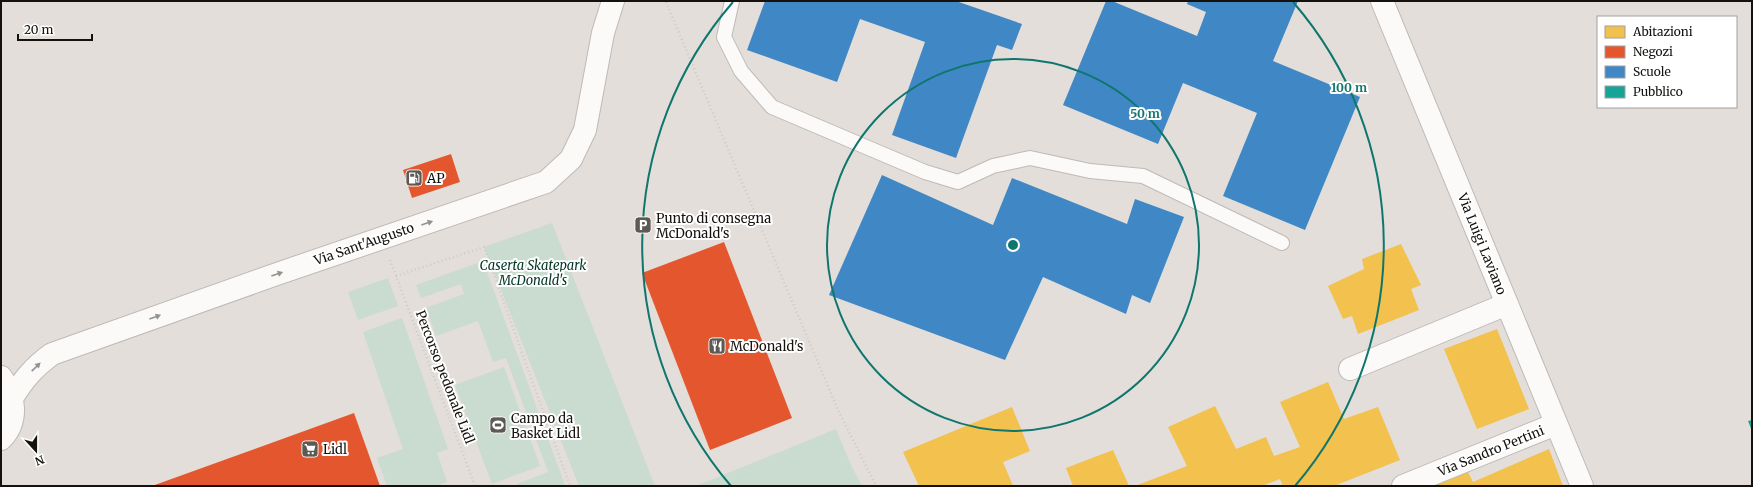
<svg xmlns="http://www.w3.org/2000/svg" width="1753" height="487" font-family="Merriweather,serif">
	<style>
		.green { fill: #cadbcf }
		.homes { fill: #f2c14e }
		.shops { fill: #e4572e }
		.schools { fill: #3f88c5 }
		.public { fill: #17a398 }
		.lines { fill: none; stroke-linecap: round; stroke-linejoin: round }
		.lane-casing { stroke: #bebab6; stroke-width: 16 }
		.street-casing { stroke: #bebab6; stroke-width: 24 }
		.secondary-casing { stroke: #bebab6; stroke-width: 24 }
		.path { stroke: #cccac9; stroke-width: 2.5; stroke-dasharray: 1 3; stroke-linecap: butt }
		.lane { stroke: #fbfaf9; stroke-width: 14 }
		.street { stroke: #fbfaf9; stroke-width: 22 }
		.secondary { stroke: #fbfaf9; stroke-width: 22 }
		.oneway { fill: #94928f }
		.ring { fill: none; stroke: #0f766e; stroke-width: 2 }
		.labels { text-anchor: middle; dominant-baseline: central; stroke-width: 4; stroke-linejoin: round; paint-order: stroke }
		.poi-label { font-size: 13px; fill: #15120e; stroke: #fff; text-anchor: start }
		.street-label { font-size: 13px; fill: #15120e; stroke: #fff }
		.park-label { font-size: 13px; font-style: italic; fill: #033624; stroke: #fff }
		.centre { fill: #0f766e; stroke: #fff; stroke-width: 2 }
		.ring-label { font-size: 12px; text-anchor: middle; font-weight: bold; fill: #0f766e; stroke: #fff; stroke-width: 4; stroke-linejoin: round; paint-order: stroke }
	</style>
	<rect width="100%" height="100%" fill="#e3ded9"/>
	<g class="green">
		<polygon points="552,223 655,486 579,486 484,247"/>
		<polygon points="483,261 565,485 564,486 518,486 517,484 548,472 506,358 493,362 478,321 436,336 426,308 464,294 461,284 421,298 416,285"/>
		<polygon points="388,278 398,306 358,320 348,292"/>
		<polygon points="402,318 448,449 437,453 447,482 436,486 387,486 377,458 403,449 363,332"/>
		<polygon points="504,367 540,466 492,484 455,385"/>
		<polygon points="836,429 851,465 862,486 696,486"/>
	</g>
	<g class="homes">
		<polygon points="1401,244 1421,285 1411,289 1419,310 1358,334 1352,316 1343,319 1328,286 1364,269 1362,259"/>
		<polygon points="1497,329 1529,409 1477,429 1444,349"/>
		<polygon points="1328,382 1344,419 1378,407 1400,460 1334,486 1283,486 1280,479 1262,486 1135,486 1187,466 1168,427 1215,406 1236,449 1266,437 1274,456 1300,447 1280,402"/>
		<polygon points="1012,407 1030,451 1003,462 1013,486 919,486 903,452"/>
		<polygon points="1549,449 1563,486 1429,486 1467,470 1473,482"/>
		<polygon points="1113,450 1129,486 1073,486 1066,468"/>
	</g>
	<g class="shops">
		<polygon points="451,154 460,182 412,198 403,170"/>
		<polygon points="724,242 792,418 710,450 642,273"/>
		<polygon points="354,413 380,486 152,486"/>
	</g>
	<g class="schools">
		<polygon points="765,1 956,1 1022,24 1012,50 997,45 956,158 892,135 925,42 860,19 837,82 747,50"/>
		<polygon points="1106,1 1112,1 1197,36 1206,12 1187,4 1188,1 1298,1 1273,61 1360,97 1305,230 1223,196 1257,113 1183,83 1158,144 1063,105"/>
		<polygon points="882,175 993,225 1012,178 1127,224 1135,199 1184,217 1150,303 1132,295 1126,314 1043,277 1005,360 829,295"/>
	</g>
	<polygon class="public" points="1752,420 1752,431 1748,421"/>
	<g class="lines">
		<g class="lane-casing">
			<polyline id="lane" points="732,1 724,37 741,71 772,107 925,172 958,182 993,166 1030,158 1090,171 1143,176 1282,243"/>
		</g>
		<g class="street-casing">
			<g id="street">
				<polyline points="1382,1 1582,486"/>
				<polyline points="1350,369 1507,304"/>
				<polyline points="1403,486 1556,424"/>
			</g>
		</g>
		<g class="secondary-casing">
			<g id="secondary">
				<path d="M1,377c14,18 18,44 0,62"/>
				<path d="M12,398c12,-19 22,-31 40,-44l222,-79 272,-93 25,-23 14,-29 18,-97 10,-32"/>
			</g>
		</g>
		<g class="path">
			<polyline points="666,2 838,410 876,486"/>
			<polyline points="390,260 475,486"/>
			<polyline points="396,276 484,247 570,486"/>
		</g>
		<use href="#lane" class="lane"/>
		<use href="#street" class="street"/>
		<use href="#secondary" class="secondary"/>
	</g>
	<defs><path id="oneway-solid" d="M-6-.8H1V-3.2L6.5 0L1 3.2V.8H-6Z"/></defs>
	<g class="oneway">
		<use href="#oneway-solid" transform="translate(427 223) rotate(-19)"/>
		<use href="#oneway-solid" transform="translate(277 274) rotate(-19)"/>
		<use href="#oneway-solid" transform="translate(155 317) rotate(-20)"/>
		<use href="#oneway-solid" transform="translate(36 367) rotate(-44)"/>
	</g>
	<g class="ring">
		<circle cx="1013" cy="245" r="186"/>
		<path d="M731 486A371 371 0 0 1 733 2M1293 2A371 371 0 0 1 1295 486"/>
	</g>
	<defs>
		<g id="fuel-square" transform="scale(0.9)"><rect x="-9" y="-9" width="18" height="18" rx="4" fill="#5d5955" stroke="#fff"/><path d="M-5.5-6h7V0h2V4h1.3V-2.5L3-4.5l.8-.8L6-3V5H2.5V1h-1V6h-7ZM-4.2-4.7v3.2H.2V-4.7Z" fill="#fff"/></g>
		<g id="parking-square" transform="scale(0.9)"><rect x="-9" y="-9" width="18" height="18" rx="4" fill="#5d5955" stroke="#fff"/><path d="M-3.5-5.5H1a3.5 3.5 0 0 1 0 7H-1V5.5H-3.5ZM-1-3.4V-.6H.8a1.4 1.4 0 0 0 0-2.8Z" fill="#fff"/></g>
		<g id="restaurant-square" transform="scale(0.9)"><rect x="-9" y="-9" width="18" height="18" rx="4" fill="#5d5955" stroke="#fff"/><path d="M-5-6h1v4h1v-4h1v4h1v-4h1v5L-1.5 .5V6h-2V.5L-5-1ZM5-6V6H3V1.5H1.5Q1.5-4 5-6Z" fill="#fff"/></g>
		<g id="stadium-square" transform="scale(0.9)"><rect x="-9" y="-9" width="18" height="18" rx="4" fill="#5d5955" stroke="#fff"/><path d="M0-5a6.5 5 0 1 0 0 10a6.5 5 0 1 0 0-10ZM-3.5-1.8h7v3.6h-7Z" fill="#fff"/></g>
		<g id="supermarket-square" transform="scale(0.9)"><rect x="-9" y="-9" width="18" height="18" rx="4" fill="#5d5955" stroke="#fff"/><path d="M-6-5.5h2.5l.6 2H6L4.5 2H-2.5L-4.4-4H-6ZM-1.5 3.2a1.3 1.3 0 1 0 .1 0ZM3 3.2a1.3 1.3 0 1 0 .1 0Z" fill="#fff"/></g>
	</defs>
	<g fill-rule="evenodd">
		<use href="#fuel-square" x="414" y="178"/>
		<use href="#parking-square" x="643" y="225"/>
		<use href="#restaurant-square" x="717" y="346"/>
		<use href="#stadium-square" x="498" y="425"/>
		<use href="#supermarket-square" x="310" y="449"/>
	</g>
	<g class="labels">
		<g class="poi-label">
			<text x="427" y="178">AP</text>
			<text x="656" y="218">Punto di consegna<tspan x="656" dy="15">McDonald's</tspan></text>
			<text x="730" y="346">McDonald's</text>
			<text x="511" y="418">Campo da<tspan x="511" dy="15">Basket Lidl</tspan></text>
			<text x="323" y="449">Lidl</text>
		</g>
		<g class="street-label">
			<text transform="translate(364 244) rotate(-19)">Via Sant'Augusto</text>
			<text transform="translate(1482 244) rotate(68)">Via Luigi Laviano</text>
			<text transform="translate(445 377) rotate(69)">Percorso pedonale Lidl</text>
			<text transform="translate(1491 451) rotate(-22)">Via Sandro Pertini</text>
		</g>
		<g class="park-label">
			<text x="533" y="265">Caserta Skatepark<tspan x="533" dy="15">McDonald's</tspan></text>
		</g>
	</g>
	<circle cx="1013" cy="245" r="6" class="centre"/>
	<g class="ring-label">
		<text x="1349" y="92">100 m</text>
		<text x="1145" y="118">50 m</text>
	</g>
	<rect width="1753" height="487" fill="none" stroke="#15120e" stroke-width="4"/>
	<rect x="1597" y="16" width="140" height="92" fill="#ffffff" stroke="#a1a09f"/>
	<rect x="1605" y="26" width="20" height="12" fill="#f2c14e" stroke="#a1a09f"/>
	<text x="1633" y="36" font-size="12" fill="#15120e">Abitazioni</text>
	<rect x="1605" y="46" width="20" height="12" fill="#e4572e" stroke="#a1a09f"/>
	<text x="1633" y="56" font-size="12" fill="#15120e">Negozi</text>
	<rect x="1605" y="66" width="20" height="12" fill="#3f88c5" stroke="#a1a09f"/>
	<text x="1633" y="76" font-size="12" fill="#15120e">Scuole</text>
	<rect x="1605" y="86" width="20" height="12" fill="#17a398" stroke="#a1a09f"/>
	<text x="1633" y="96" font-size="12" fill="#15120e">Pubblico</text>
	<g transform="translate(36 451) rotate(159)" stroke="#ffffff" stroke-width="3" paint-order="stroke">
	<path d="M0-3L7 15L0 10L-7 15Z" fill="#15120e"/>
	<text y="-6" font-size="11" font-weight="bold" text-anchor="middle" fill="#15120e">N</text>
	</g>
	<path d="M18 34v6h74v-6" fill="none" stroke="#15120e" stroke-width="2"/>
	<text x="24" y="34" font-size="12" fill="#15120e" stroke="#ffffff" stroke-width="3" paint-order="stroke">20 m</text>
</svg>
